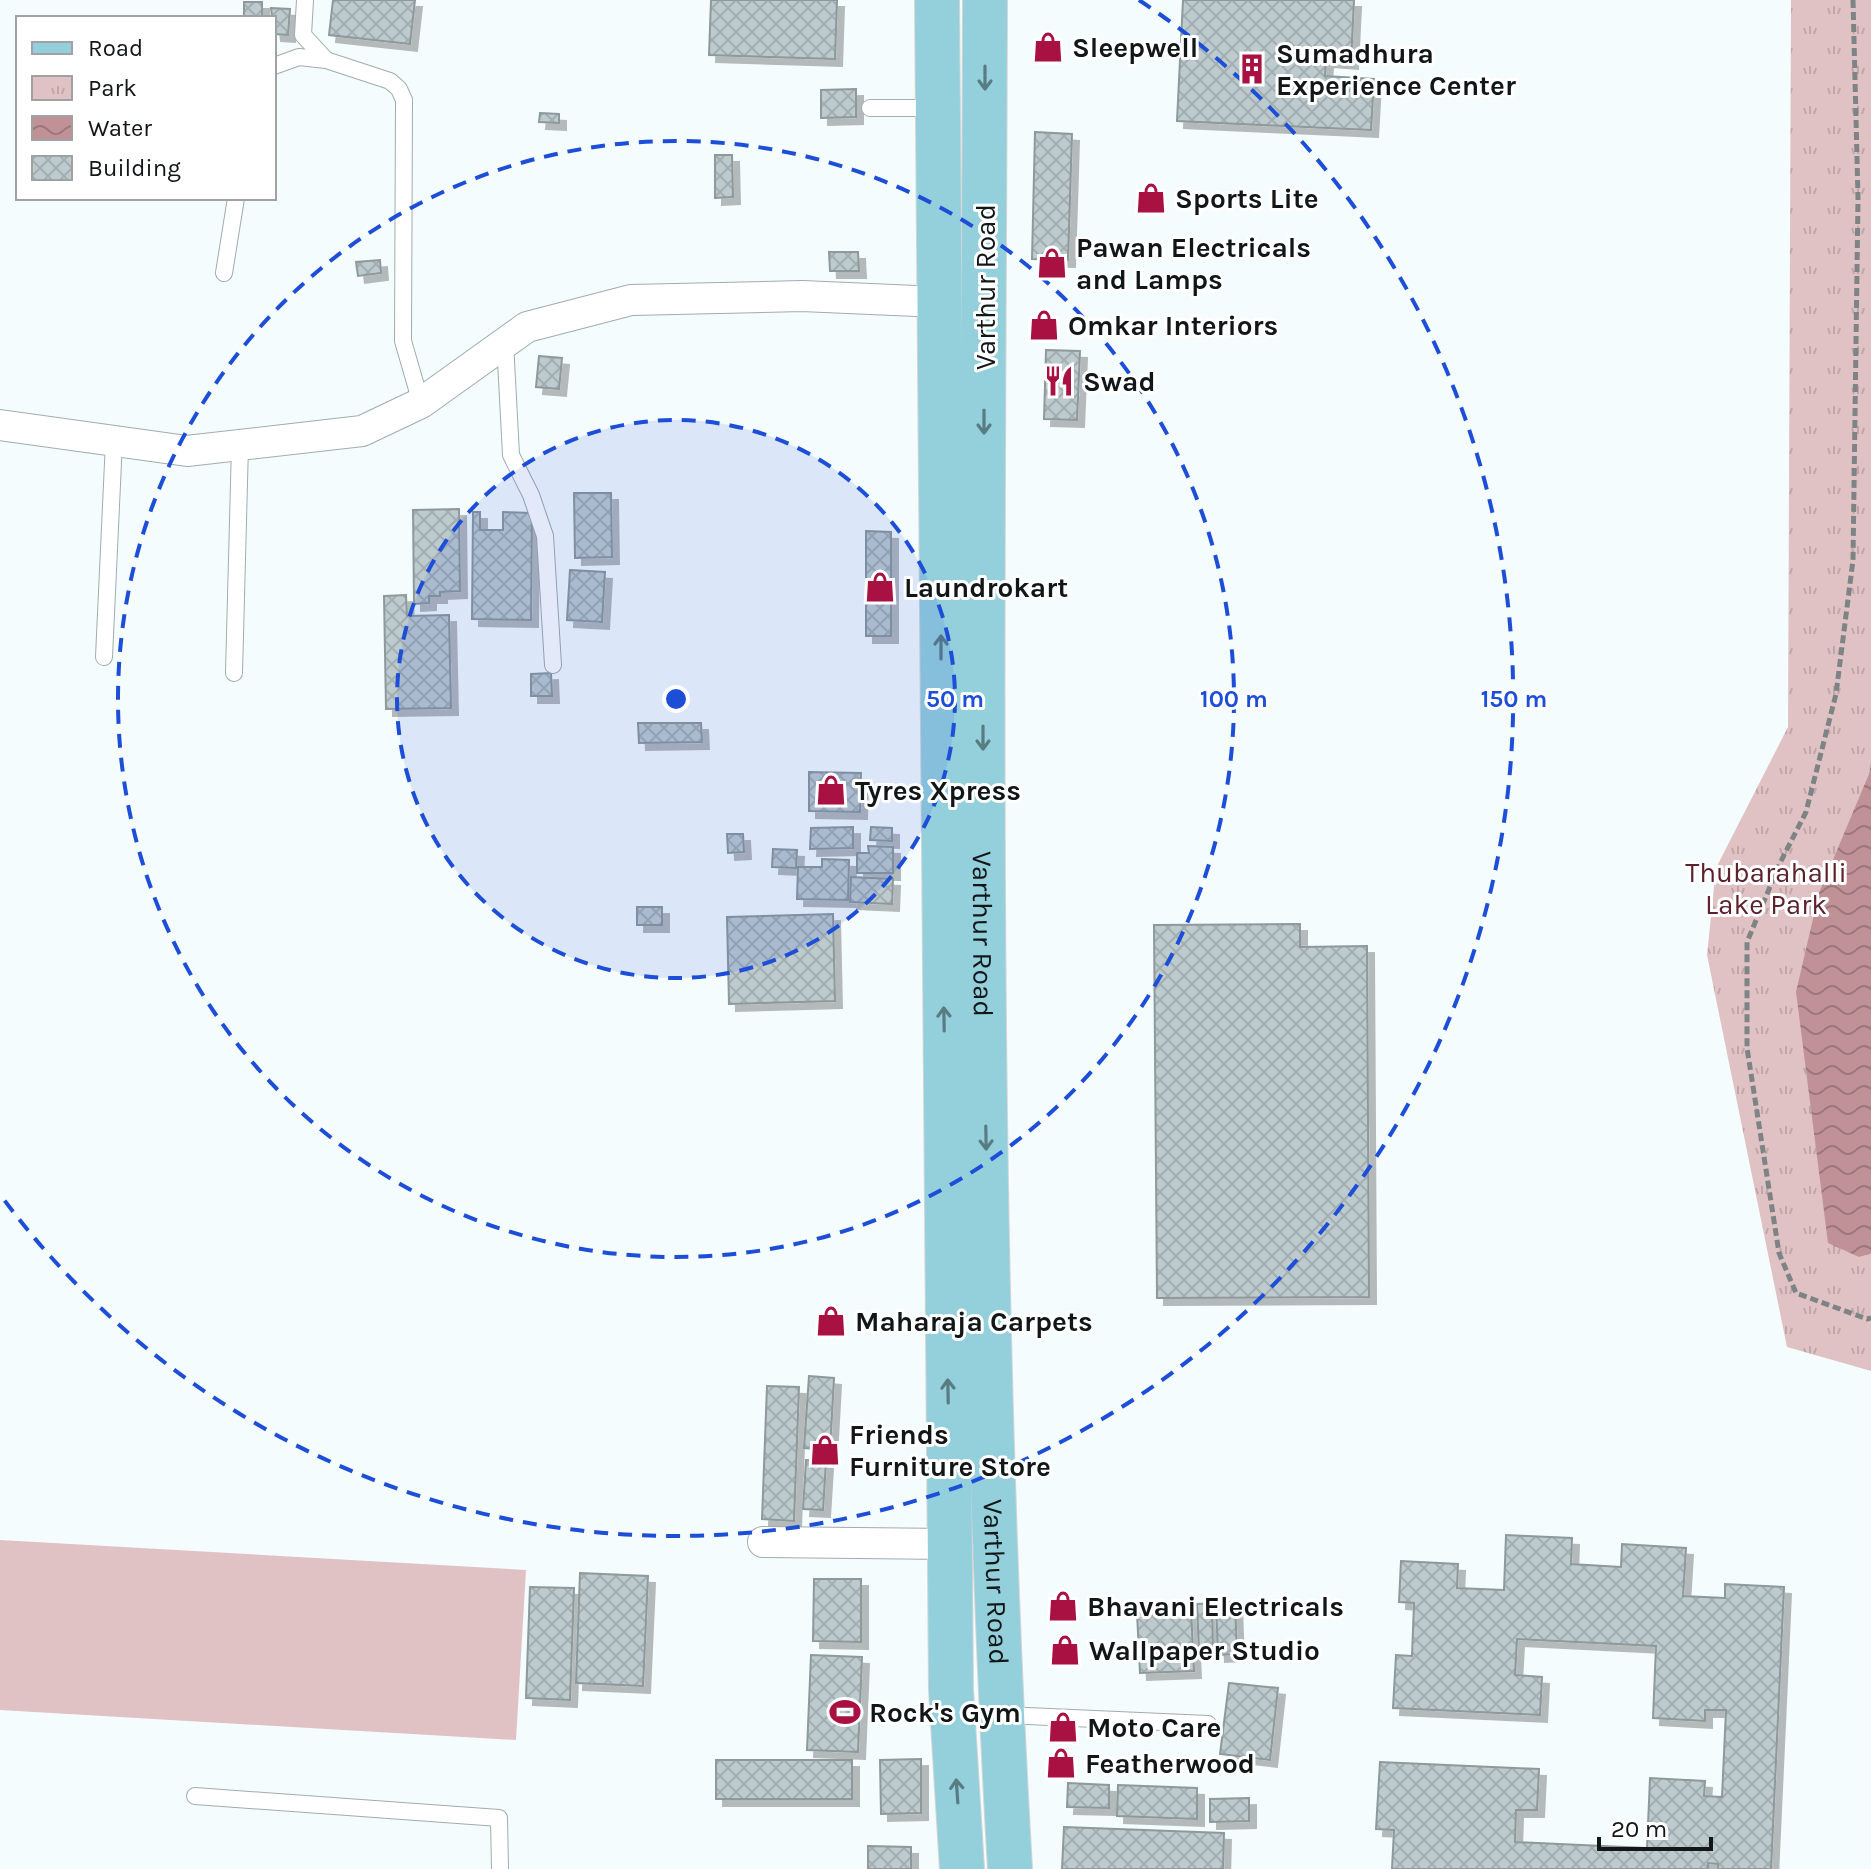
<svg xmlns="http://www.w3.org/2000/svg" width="1871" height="1869" font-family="Karla,sans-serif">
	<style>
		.green { fill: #e0c2c5 }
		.park { fill: url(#park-tufts) }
		.water { fill: url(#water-waves) }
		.building { fill: url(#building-cross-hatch); stroke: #8d999c; stroke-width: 2; filter: url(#shadow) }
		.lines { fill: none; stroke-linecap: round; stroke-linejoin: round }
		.lane-casing { stroke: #a0acaf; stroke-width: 18 }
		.street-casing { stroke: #a0acaf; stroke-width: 32 }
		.primary-casing { stroke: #d4d5d5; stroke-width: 46 }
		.path { stroke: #7e8485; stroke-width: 5; stroke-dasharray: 8 4; stroke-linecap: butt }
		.lane { stroke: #fff; stroke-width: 16 }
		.street { stroke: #fff; stroke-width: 30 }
		.primary { stroke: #94d0dc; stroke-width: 44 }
		.oneway { stroke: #597c83 }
		.ring { fill: none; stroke: #1d4ed8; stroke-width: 4; stroke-dasharray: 14 10 }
		.labels { text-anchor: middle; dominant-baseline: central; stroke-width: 6; stroke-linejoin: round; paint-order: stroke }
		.poi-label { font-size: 28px; font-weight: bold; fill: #111617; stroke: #fff; text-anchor: start }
		.street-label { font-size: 28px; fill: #111617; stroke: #fff }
		.park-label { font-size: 28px; fill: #5c222d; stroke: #fff }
		.centre { fill: #1d4ed8; stroke: #fff; stroke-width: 4 }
		.ring-label { font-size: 24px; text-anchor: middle; font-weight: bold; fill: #1d4ed8; stroke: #fff; stroke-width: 6; stroke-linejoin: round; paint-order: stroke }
	</style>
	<defs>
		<pattern id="park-tufts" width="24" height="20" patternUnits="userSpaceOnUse" patternTransform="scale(2)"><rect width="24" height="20" fill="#e0c2c5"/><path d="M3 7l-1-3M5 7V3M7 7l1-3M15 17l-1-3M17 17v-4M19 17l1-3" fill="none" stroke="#bfa6a8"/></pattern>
		<pattern id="water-waves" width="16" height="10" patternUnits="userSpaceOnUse" patternTransform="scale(2)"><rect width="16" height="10" fill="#c09297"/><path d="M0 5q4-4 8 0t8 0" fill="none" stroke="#9b767a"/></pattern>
		<pattern id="building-cross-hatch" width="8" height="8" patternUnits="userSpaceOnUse" patternTransform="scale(2)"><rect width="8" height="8" fill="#becbce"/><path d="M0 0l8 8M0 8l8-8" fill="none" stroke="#a2aeb0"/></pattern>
		<filter id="shadow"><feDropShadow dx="7" dy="7" stdDeviation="0" flood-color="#0004"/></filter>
	</defs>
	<rect width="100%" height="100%" fill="#f5fcfe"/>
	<polygon class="green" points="0,1540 526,1570 516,1740 0,1710"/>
	<polygon class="park" points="1791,0 1871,0 1871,763 1859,1257 1871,1254 1871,1371 1787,1347 1707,955 1716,868 1788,727"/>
	<polygon class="water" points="1871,763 1871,1254 1859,1257 1828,1243 1796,992 1819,893 1869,774"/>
	<g class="building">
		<polygon points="333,0 415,0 410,44 329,35"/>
		<polygon points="711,0 837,0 835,59 709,55"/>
		<polygon points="1183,0 1354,0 1351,62 1326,60 1325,76 1374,79 1371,130 1177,121"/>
		<rect x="244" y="2" width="18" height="16"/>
		<polygon points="271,8 290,9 288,35 274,34"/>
		<polygon points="856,89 856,117 821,118 821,90"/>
		<polygon points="540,113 559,114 559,123 539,122"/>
		<polygon points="1035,132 1072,134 1068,260 1032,259"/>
		<polygon points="715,155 732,155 733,197 715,198"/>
		<polygon points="829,252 858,252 859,271 830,271"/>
		<polygon points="380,260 381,273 358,276 356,262"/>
		<polygon points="1046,350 1080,351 1077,420 1044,419"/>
		<polygon points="539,356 562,358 559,389 536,387"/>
		<polygon points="574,493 611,493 612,557 575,558"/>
		<polygon points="459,509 460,591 440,592 440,596 429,596 429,603 414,604 413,510"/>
		<polygon points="473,512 480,512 480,530 503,530 503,512 532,513 531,620 472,619"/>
		<polygon points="866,531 891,532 891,636 866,636"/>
		<polygon points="570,570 605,572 602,622 567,620"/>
		<polygon points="406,595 407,616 449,615 451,708 386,709 384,596"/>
		<polygon points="551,673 552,696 531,696 531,674"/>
		<polygon points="638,723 701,723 702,742 639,743"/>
		<polygon points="809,772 861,773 860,812 809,811"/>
		<polygon points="853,827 853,848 810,849 811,828"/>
		<polygon points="871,827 892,828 892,841 870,840"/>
		<polygon points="727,834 743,834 744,852 728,853"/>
		<polygon points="868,846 893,847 893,873 857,873 857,853 869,853"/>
		<polygon points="773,849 797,850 796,868 772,867"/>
		<polygon points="822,859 849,860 848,900 797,899 798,867 822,867"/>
		<polygon points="851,877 893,879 892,904 850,902"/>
		<rect x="637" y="907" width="25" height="18"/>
		<polygon points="833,914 835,1001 729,1004 727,917"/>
		<polygon points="1300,924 1300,947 1367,946 1369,1297 1157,1298 1154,925"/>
		<polygon points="809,1376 834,1378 830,1450 804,1448"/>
		<polygon points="767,1386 799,1387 794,1521 762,1519"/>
		<polygon points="806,1460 826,1462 823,1510 803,1509"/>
		<polygon points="1506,1535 1572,1538 1571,1564 1621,1567 1622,1544 1686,1548 1683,1596 1725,1598 1725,1584 1784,1587 1771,1869 1718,1869 1718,1864 1708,1863 1708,1869 1392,1869 1394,1830 1376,1829 1380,1762 1539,1769 1537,1810 1516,1810 1515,1842 1647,1848 1650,1778 1705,1781 1704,1796 1722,1797 1726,1710 1705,1710 1705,1721 1653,1718 1656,1646 1517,1639 1515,1675 1542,1677 1540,1715 1393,1708 1396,1655 1412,1656 1414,1603 1399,1602 1401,1561 1458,1564 1457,1588 1504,1590"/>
		<polygon points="580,1573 648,1576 643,1686 576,1683"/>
		<polygon points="814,1579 861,1579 861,1642 813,1641"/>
		<polygon points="530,1587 574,1588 570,1700 526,1698"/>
		<polygon points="1216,1602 1235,1602 1237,1654 1218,1655"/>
		<polygon points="1212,1603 1213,1650 1199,1651 1197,1604"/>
		<polygon points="1191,1610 1194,1671 1140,1673 1137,1613"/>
		<polygon points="811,1655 862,1657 858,1752 807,1750"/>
		<polygon points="1229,1683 1278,1688 1270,1760 1220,1754"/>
		<polygon points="921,1759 921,1813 881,1814 880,1760"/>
		<rect x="716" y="1760" width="136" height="39"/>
		<polygon points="1068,1783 1109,1785 1109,1808 1067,1807"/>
		<polygon points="1118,1785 1197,1788 1197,1819 1117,1816"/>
		<polygon points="1249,1798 1249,1821 1210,1822 1210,1799"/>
		<polygon points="1064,1827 1224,1833 1223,1869 1062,1869"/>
		<polygon points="868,1846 911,1847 911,1869 868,1869"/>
	</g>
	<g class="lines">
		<g class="lane-casing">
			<g id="lane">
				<polyline points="305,0 303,35 326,60 390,81 399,89 404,100 403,341 421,403"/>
				<polyline points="274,66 299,57 326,60"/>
				<polyline points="870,108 937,108"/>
				<polyline points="224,273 236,198"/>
				<polyline points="505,342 511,455 531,495 545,536 553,665"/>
				<polyline points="104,657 114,441"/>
				<polyline points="234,673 240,445"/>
				<polyline points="1003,1715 1208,1724"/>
				<polyline points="195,1796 499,1818 500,1869"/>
			</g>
		</g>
		<g class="street-casing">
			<g id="street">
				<polyline points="0,425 187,451 362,431 421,403 527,327 631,300 802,296 939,302"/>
				<polyline points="763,1542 950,1544"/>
			</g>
		</g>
		<g class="primary-casing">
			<g id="primary">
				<polyline points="937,0 951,1690 962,1869"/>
				<path id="s1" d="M985,0c-2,623 -11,1247 25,1869"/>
			</g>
		</g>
		<polyline class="path" points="1853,0 1858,198 1853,560 1836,694 1806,812 1780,863 1747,942 1747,1048 1779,1253 1796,1293 1867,1319 1871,1318"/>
		<use href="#lane" class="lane"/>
		<use href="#street" class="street"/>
		<use href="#primary" class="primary"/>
	</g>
	<defs><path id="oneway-shaft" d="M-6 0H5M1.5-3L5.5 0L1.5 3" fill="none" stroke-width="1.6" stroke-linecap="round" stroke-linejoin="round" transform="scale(2)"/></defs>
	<g class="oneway">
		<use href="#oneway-shaft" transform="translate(985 78) rotate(90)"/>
		<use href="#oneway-shaft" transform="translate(984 422) rotate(90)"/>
		<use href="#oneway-shaft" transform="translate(941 647) rotate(-90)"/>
		<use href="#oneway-shaft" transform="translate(983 738) rotate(90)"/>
		<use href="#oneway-shaft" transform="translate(944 1019) rotate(-91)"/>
		<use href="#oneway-shaft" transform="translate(986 1138) rotate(89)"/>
		<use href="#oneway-shaft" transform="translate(948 1391) rotate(-91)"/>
		<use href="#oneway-shaft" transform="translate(957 1791) rotate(-94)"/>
	</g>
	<circle cx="676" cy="699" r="279" fill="#1d4ed8" fill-opacity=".12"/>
	<g class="ring">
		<circle cx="676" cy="699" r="279"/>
		<circle cx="676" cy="699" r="558"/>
		<path d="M1139 0A838 838 0 1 1 2 1197"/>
	</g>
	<defs>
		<g id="shop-bare" transform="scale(2.4)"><path d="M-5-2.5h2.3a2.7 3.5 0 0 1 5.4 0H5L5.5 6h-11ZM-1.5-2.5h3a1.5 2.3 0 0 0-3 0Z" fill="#a81142" stroke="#fff" stroke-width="2.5" paint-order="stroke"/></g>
		<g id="building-bare" transform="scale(2.4)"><path d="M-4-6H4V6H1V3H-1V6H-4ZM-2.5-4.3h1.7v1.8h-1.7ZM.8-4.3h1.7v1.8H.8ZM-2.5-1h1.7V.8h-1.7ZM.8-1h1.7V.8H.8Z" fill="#a81142" stroke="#fff" stroke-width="2.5" paint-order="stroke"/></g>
		<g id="restaurant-bare" transform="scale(2.4)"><path d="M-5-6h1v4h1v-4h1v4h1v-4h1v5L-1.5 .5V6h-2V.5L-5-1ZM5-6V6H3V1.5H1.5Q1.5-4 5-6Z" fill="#a81142" stroke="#fff" stroke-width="2.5" paint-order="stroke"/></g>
		<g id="stadium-bare" transform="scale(2.4)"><path d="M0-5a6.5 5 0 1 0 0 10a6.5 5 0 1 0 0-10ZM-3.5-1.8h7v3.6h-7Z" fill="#a81142" stroke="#fff" stroke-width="2.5" paint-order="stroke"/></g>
	</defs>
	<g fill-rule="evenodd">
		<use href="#shop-bare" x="1048" y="47"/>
		<use href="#building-bare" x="1252" y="69"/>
		<use href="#shop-bare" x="1151" y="198"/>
		<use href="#shop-bare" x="1052" y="263"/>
		<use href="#shop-bare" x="1044" y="325"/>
		<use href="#restaurant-bare" x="1059" y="381"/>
		<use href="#shop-bare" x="880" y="587"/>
		<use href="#shop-bare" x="831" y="790"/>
		<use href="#shop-bare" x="831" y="1321"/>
		<use href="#shop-bare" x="825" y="1450"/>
		<use href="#shop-bare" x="1063" y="1606"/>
		<use href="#shop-bare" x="1065" y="1650"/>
		<use href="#stadium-bare" x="845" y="1712"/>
		<use href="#shop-bare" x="1063" y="1727"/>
		<use href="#shop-bare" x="1061" y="1763"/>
	</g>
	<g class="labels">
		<g class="poi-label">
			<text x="1072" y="47">Sleepwell</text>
			<text x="1276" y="53">Sumadhura<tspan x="1276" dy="32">Experience Center</tspan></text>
			<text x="1175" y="198">Sports Lite</text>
			<text x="1076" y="247">Pawan Electricals<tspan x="1076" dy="32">and Lamps</tspan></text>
			<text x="1068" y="325">Omkar Interiors</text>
			<text x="1083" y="381">Swad</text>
			<text x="904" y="587">Laundrokart</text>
			<text x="855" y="790">Tyres Xpress</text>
			<text x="855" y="1321">Maharaja Carpets</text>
			<text x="849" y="1434">Friends<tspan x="849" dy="32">Furniture Store</tspan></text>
			<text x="1087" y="1606">Bhavani Electricals</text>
			<text x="1089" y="1650">Wallpaper Studio</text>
			<text x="869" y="1712">Rock's Gym</text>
			<text x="1087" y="1727">Moto Care</text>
			<text x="1085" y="1763">Featherwood</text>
		</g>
		<g class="street-label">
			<text transform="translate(985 287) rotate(-90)">Varthur Road</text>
			<text stroke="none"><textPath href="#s1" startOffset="934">Varthur Road</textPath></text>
			<text stroke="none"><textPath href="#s1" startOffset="1582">Varthur Road</textPath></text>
		</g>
		<g class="park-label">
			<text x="1766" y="872">Thubarahalli<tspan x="1766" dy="32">Lake Park</tspan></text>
		</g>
	</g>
	<circle cx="676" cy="699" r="12" class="centre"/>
	<g class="ring-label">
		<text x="955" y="707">50 m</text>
		<text x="1234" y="707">100 m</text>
		<text x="1514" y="707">150 m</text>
	</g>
	<rect x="16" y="16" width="260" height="184" fill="#ffffff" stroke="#a0a2a2" stroke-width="2"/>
	<rect x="32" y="42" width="40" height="12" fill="#94d0dc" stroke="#a0a2a2" stroke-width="2"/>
	<text x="88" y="56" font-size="24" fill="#111617">Road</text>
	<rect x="32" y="76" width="40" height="24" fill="url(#park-tufts)" stroke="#a0a2a2" stroke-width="2"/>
	<text x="88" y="96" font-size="24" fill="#111617">Park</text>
	<rect x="32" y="116" width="40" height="24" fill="url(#water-waves)" stroke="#a0a2a2" stroke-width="2"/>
	<text x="88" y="136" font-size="24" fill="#111617">Water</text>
	<rect x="32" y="156" width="40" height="24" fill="url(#building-cross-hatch)" stroke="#a0a2a2" stroke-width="2"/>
	<text x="88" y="176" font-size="24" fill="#111617">Building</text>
	<path d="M1599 1837v12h112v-12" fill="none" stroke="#111617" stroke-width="4"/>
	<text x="1611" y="1837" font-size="24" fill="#111617" stroke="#ffffff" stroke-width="6" paint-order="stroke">20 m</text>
</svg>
